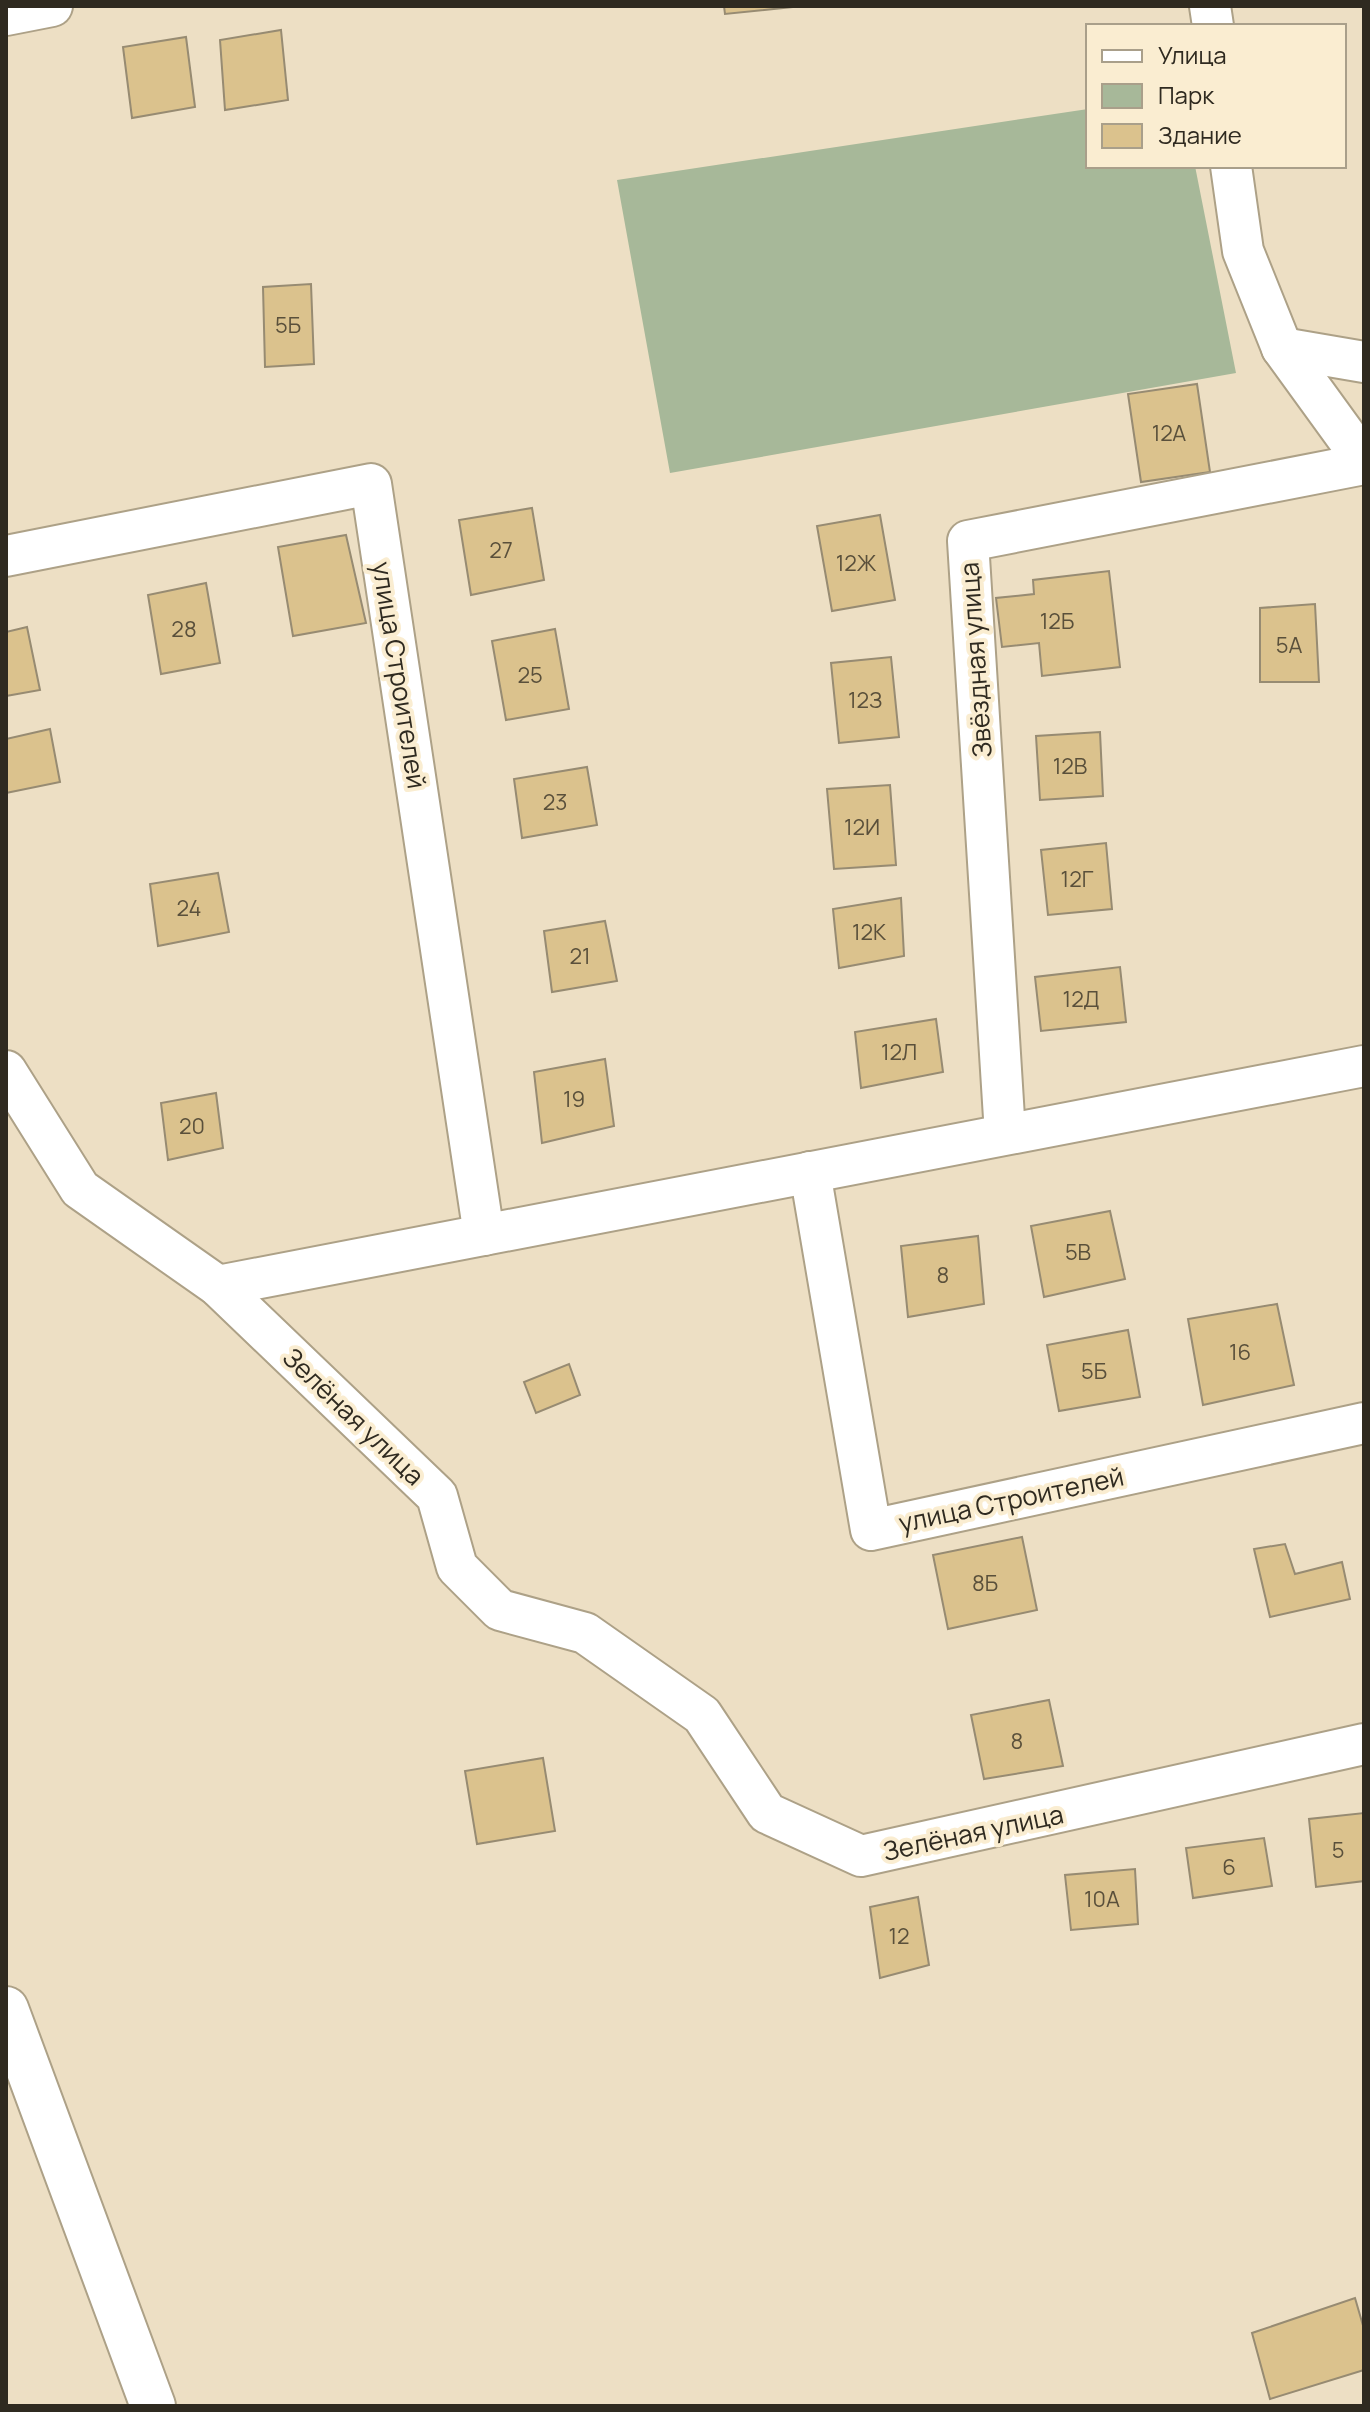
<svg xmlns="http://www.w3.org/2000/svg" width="1370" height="2412" font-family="Manrope,sans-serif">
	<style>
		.green { fill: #a7b899 }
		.building { fill: #dbc28d; stroke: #978b72; stroke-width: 2 }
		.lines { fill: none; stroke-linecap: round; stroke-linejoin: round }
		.minor-casing { stroke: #ada187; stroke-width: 44 }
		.major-casing { stroke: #ada187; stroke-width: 48 }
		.minor { stroke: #fff; stroke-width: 40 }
		.major { stroke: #fff; stroke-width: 44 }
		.labels { text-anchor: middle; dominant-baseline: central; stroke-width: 8; stroke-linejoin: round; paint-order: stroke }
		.number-label { font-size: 22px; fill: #5a503b }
		.street-label { font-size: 26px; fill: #2f2a20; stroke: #faedd1 }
	</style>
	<rect width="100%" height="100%" fill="#eddfc4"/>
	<polygon class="green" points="1088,109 1088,166 1195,166 1236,373 670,473 617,180"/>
	<g class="building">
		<polygon points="724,6 792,6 792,7 725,14"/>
		<polygon points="281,30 288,100 225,110 220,40"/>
		<polygon points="186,37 195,107 132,118 123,47"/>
		<polygon points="311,284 314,364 265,367 263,287"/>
		<polygon points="1197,384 1210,472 1141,482 1128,394"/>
		<polygon points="532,508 544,580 471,595 459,520"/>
		<polygon points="880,515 895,600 832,611 817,526"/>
		<polygon points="346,535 366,623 293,636 278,547"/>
		<polygon points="1109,571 1120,667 1042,676 1039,643 1002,647 996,598 1034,594 1033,580"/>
		<polygon points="206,583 220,663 161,674 148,595"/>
		<polygon points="1315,604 1319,682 1260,682 1260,608"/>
		<polygon points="27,627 40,690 6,696 6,632"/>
		<polygon points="555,629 569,709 506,720 492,641"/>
		<polygon points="891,657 899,737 839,743 831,663"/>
		<polygon points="50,729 60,782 6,793 6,739"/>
		<polygon points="1100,732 1103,796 1040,800 1036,736"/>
		<polygon points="587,767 597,825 522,838 514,779"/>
		<polygon points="890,785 896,865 834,869 827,789"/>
		<polygon points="1106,843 1112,909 1048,915 1041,850"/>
		<polygon points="218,873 229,932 158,946 150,884"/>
		<polygon points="901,898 904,956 839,968 833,909"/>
		<polygon points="605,921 617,981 552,992 544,931"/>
		<polygon points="1120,967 1126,1022 1041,1031 1035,977"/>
		<polygon points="936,1019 943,1072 861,1088 855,1032"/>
		<polygon points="605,1059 614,1126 542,1143 534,1072"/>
		<polygon points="216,1093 223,1148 168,1160 161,1103"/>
		<polygon points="1110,1211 1125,1279 1044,1297 1031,1226"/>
		<polygon points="978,1236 984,1304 908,1317 901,1246"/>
		<polygon points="1277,1304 1294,1385 1203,1405 1188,1319"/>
		<polygon points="1128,1330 1140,1397 1059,1411 1047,1345"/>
		<polygon points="569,1364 580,1395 536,1413 524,1382"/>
		<polygon points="1022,1537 1037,1610 948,1629 933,1555"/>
		<polygon points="1285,1544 1295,1574 1342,1562 1350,1599 1270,1617 1254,1549"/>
		<polygon points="1049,1700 1063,1766 984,1779 971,1715"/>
		<polygon points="543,1758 555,1831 477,1844 465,1771"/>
		<polygon points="1364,1813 1364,1881 1316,1887 1309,1819"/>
		<polygon points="1264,1838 1272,1886 1193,1898 1186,1848"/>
		<polygon points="1135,1869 1138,1924 1071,1930 1065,1875"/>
		<polygon points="918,1897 929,1965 880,1978 870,1907"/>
		<polygon points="1355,2298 1364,2329 1364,2370 1270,2399 1252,2333"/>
	</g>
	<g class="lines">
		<g class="minor-casing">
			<g id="minor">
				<polyline points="1210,6 1213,26"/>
				<polyline points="6,15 52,6"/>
				<polyline points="1231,166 1243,251 1282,348 1364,461"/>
				<polyline points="1282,348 1364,362"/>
				<polyline points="6,556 371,484 484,1235"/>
				<polyline points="6,1071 80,1189 218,1286 437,1496 457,1567 500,1610 585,1633 702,1715 767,1813 861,1856 1364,1744"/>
				<polyline points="1005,1134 968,541 1364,464"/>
				<polyline points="810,1172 871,1530 1364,1423"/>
				<polyline points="218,1286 1364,1066"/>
			</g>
		</g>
		<g class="major-casing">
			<polyline id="major" points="6,2009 153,2406"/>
		</g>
		<use href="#minor" class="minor"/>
		<use href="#major" class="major"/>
	</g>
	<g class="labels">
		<g class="number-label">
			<text x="288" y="325">5Б</text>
			<text x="1169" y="433">12А</text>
			<text x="501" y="550">27</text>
			<text x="856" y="563">12Ж</text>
			<text x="1057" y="621">12Б</text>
			<text x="184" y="629">28</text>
			<text x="1289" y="645">5А</text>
			<text x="530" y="675">25</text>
			<text x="865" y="700">12З</text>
			<text x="1070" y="766">12В</text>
			<text x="555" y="802">23</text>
			<text x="862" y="827">12И</text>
			<text x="1077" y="879">12Г</text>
			<text x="189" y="908">24</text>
			<text x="869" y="932">12К</text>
			<text x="580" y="956">21</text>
			<text x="1081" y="999">12Д</text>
			<text x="899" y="1052">12Л</text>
			<text x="574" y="1099">19</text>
			<text x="192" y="1126">20</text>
			<text x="1078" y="1252">5В</text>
			<text x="943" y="1275">8</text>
			<text x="1240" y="1352">16</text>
			<text x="1094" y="1371">5Б</text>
			<text x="985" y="1583">8Б</text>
			<text x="1017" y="1741">8</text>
			<text x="1338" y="1850">5</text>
			<text x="1229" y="1867">6</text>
			<text x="1102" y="1899">10А</text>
			<text x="899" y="1936">12</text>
		</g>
		<g class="street-label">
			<text transform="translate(975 660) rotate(-94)">Звёздная улица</text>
			<text transform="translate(400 675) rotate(81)">улица Строителей</text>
			<text transform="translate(354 1416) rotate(44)">Зелёная улица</text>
			<text transform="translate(1011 1499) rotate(-12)">улица Строителей</text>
			<text transform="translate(973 1832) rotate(-12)">Зелёная улица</text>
		</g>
	</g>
	<rect width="1370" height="2412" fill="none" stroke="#2f2a20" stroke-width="16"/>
	<rect x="1086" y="24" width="260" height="144" fill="#faedd1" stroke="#a99f8a" stroke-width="2"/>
	<rect x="1102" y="50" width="40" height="12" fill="#ffffff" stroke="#a99f8a" stroke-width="2"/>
	<text x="1158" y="64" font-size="24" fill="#2f2a20">Улица</text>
	<rect x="1102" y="84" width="40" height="24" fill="#a7b899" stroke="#a99f8a" stroke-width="2"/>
	<text x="1158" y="104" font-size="24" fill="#2f2a20">Парк</text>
	<rect x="1102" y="124" width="40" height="24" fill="#dbc28d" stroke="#a99f8a" stroke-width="2"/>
	<text x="1158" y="144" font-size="24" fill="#2f2a20">Здание</text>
</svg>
